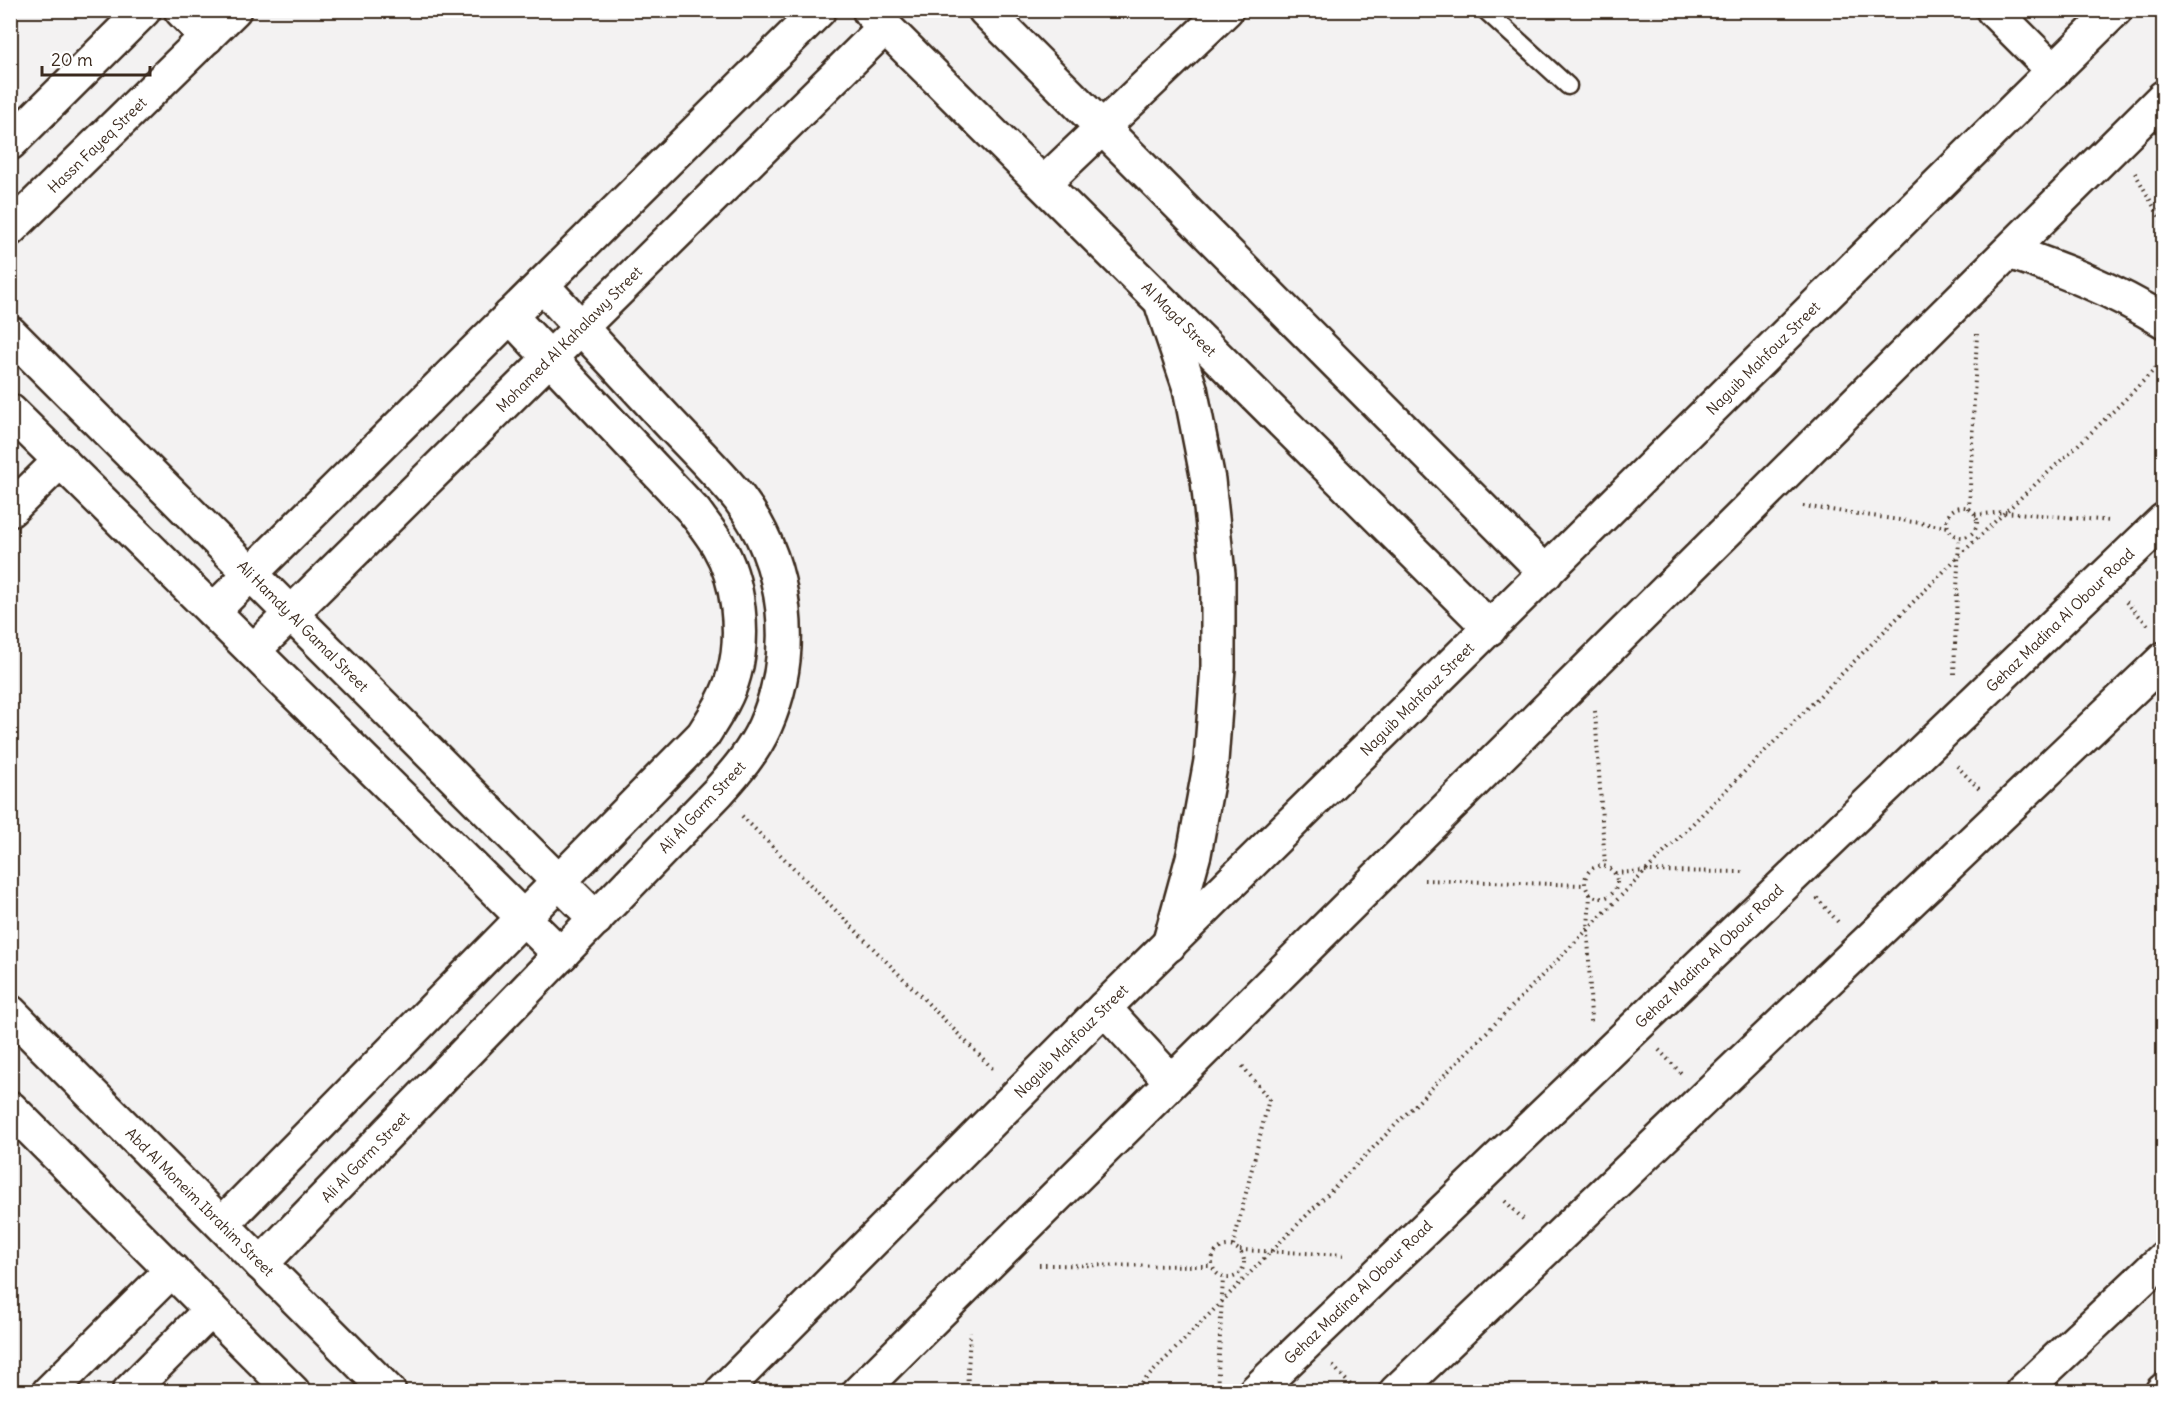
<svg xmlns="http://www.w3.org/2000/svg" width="2174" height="1402" font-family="Delius,sans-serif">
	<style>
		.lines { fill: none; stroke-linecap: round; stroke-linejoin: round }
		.lane-casing { stroke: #3b2a1e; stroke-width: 21 }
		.street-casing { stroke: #3b2a1e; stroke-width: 38 }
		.secondary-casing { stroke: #3b2a1e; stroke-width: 38 }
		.path { stroke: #3b2a1e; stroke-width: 4; stroke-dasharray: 1.5 4.5; stroke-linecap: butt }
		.lane { stroke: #fff; stroke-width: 16 }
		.street { stroke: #fff; stroke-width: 33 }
		.secondary { stroke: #fff; stroke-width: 33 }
		.labels { text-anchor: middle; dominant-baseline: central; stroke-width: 6; stroke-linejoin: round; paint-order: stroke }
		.street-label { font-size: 15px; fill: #3b2a1e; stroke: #fff }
	</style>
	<rect width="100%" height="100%" fill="#f3f2f2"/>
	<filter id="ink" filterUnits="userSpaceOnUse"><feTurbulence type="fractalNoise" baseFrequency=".0167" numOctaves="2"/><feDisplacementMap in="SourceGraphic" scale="12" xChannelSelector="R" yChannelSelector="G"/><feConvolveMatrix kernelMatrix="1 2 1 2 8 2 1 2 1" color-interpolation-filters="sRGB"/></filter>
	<g filter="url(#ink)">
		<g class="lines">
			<g class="lane-casing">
				<polyline id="lane" points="1485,10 1568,86"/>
			</g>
			<g class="street-casing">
				<g id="street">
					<polyline points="181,10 207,37"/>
					<polyline points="985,10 1546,573"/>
					<polyline points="1993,10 2054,71"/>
					<polyline points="870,12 1490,628"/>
					<polyline points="10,143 144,10"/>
					<polyline points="1044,183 1226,10"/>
					<polyline points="10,229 234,10"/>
					<polyline points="1163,308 1190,388 1208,480 1218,574 1218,668 1211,761 1194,854 1169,945"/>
					<polyline points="10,333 596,919"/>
					<polyline points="10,411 561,955"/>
					<polyline points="10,510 61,460"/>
					<polyline points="213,611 819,10"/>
					<polyline points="253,651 885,27"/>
					<polyline points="10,1012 389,1392"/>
					<polyline points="10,1108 293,1392"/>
					<path d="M222,1224l481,-489c12,-19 25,-38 31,-61 11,-39 5,-94 -16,-129 -7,-12 -16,-23 -24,-34l-184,-195"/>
					<path d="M261,1264l457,-472c18,-20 36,-41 47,-66 33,-74 23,-163 -26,-228 -22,-27 -50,-54 -74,-80 -41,-44 -82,-88 -123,-133"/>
					<polyline points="49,1392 172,1270"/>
					<polyline points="129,1392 211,1310"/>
					<polyline points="2022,1392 2164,1258"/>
					<polyline points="2162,1392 2164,1390"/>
				</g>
			</g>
			<g class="secondary-casing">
				<g id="secondary">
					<path d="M2010,252c56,19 102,37 154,69"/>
					<polyline points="1104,1008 1171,1081"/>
					<polyline points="722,1392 1104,1008 2115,10"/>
					<polyline points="859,1392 2164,97"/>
					<polyline points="1255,1392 2164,520"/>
					<polyline points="1396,1392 2164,659"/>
				</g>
			</g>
			<g class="path">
				<polyline points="2135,173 2164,225"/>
				<polyline points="1803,506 1948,527"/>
				<circle cx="1962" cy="522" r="15"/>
				<polyline points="1969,509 1977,334"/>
				<polyline points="1975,515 2004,512 2112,521"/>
				<polyline points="2126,602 2150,627"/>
				<polyline points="1954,674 1959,536"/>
				<polyline points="1595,711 1605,866"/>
				<polyline points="1957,766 1979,789"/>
				<polyline points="742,816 995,1071"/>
				<circle cx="1601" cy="882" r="16"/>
				<polyline points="1615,873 1646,871 1746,872"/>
				<polyline points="1424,880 1585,885"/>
				<polyline points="1590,894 1588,929 1591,1022"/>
				<polyline points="1817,898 1838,922"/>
				<polyline points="1659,1050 1681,1073"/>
				<polyline points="1505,1201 1525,1221"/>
				<circle cx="1228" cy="1262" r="16"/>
				<polyline points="1233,1246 1269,1099 1240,1063"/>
				<polyline points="1240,1250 1347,1255"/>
				<polyline points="1039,1265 1212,1266"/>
				<polyline points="1333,1366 1357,1392"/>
				<polyline points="967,1392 970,1332"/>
				<path d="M1133,1392l455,-463 368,-370c68,-67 143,-129 208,-200"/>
				<polyline points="1217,1392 1223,1278"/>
			</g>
			<use href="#lane" class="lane"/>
			<use href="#street" class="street"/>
			<use href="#secondary" class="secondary"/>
		</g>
	</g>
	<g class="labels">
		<g class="street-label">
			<text transform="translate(97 145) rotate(-44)">Hassn Fayeq Street</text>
			<text transform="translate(1179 319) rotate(45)">Al Magd Street</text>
			<text transform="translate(569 339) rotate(-45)">Mohamed Al Kahalawy Street</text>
			<text transform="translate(1763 358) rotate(-45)">Naguib Mahfouz Street</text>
			<text transform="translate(2060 620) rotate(-44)">Gehaz Madina Al Obour Road</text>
			<text transform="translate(303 626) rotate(45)">Ali Hamdy Al Gamal Street</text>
			<text transform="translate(1417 699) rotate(-45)">Naguib Mahfouz Street</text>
			<text transform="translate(702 807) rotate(-47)">Ali Al Garm Street</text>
			<text transform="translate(1709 956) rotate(-44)">Gehaz Madina Al Obour Road</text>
			<text transform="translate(1071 1041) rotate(-45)">Naguib Mahfouz Street</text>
			<text transform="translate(365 1157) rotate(-46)">Ali Al Garm Street</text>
			<text transform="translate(200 1202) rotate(45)">Abd Al Moneim Ibrahim Street</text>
			<text transform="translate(1358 1292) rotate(-44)">Gehaz Madina Al Obour Road</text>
		</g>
	</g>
	<rect width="2174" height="1402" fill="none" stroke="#fff" stroke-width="36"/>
	<rect x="18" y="18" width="2138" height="1366" fill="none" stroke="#3b2a1e" stroke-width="2" filter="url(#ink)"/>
	<path d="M42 66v9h108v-9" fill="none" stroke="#3b2a1e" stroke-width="3"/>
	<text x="51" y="66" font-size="18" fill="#3b2a1e" stroke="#ffffff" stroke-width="4.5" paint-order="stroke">20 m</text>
</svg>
